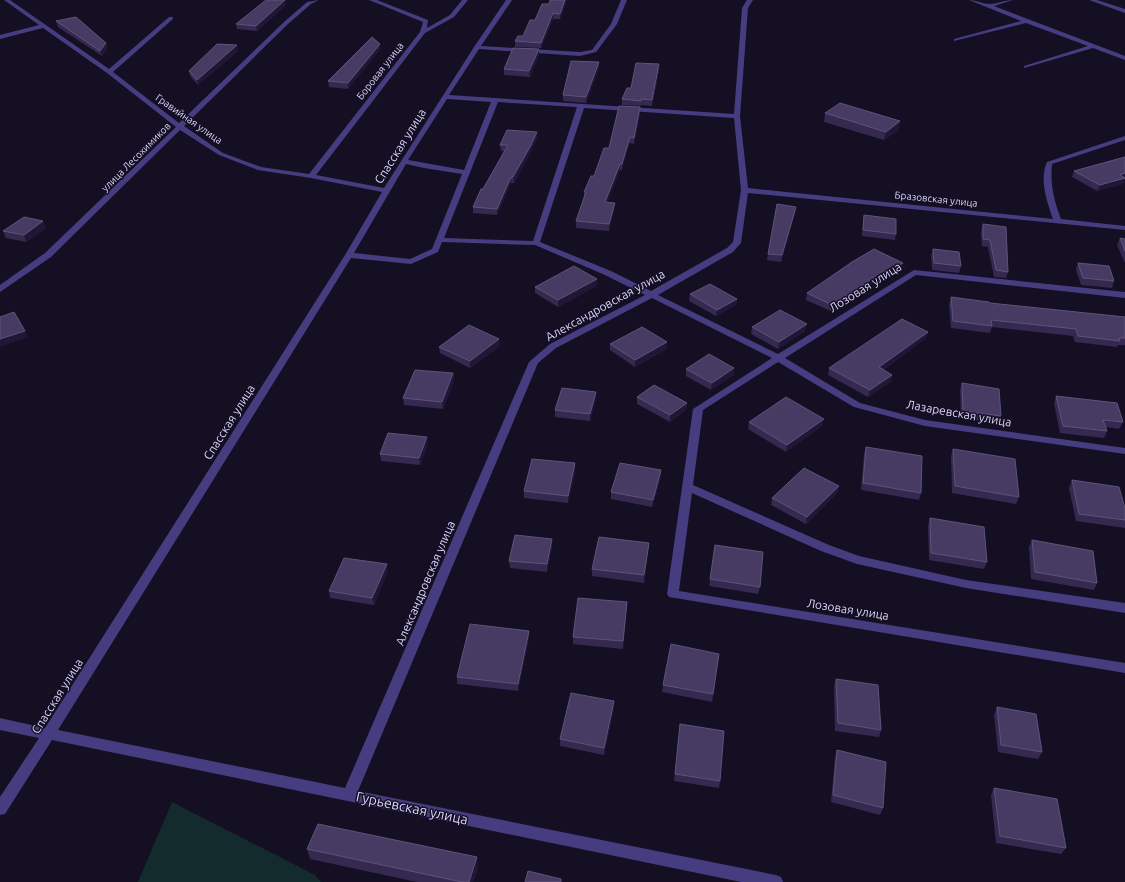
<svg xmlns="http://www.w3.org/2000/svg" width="1125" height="882" font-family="Ubuntu,sans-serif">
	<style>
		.green { fill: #132b2c }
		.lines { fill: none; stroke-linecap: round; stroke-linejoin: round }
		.minor { fill: #453d7f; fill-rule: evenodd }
		.wall { fill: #352950 }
		.shaded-wall { fill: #201736 }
		.building { fill: #473b63; stroke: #5e537b }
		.labels { text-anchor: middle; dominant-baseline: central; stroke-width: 3; stroke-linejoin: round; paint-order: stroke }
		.far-street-label { font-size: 10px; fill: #dcd4fd; stroke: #140f23 }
		.street-label { font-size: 12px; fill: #dcd4fd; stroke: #140f23 }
		.near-street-label { font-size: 14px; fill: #dcd4fd; stroke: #140f23 }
	</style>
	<rect width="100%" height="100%" fill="#140f23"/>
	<polygon class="green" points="172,802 315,875 321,882 138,882"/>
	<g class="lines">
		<g class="minor">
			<path d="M4,0h6l99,69 60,-52h4v2l-60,53 66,51 105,-101 23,-20 12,-2 -8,4 -23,20 -104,102 39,27 38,14 48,7 111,-142 3,-10 -54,-22h8l51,20 -1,8 23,-13 12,-15h6l-14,17 -29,16 -109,142 68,13 90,-141 32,-47h6l-31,46 99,6 12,-2 19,-26 10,-24h6l-10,24 -21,28 -16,4 -101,-7 -30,46 285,19 8,-106 5,-8h6l-5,8 -8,108 8,72 305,31c-6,-17 -14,-40 -6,-57l78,-26v4l-73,24c-2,20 2,37 9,55l64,7v4l-377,-37 -7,50 -8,9 -75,43 120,59 136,-84 211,22v6l-209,-23 -131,83 75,45 65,17 200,28v6l-200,-28 -71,-19 -76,-45 -75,48 -10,75 136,60 30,11 107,24 159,23v10l-159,-25 -109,-24 -36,-13 -129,-58 -13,98 446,72v10l-456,-76 -2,-3 26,-185 79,-51 -120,-60 -96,50 -18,15 -180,428 418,84 5,2 2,5h-42l-689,-142 -47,74 -5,1v-18l39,-59 -39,-8v-12l45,10 300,-473 37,-63 -71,-14 -53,-8 -39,-15 -39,-25 -129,127 -51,35v-7l45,-32 131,-126 -69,-54 -64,-45 -43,11v-4l39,-10zM447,99l44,3 -27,68 -56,-10zM498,102l79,5 -44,134 -89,-3zM584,108l150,10 7,72 -8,52 -6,6 -76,43 -40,-20 -71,-29zM406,164l18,4 38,6 -30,75 -22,10 -56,-6zM442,242l93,3 70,30 40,20 -95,49 -21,18 -184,426 -287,-58 293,-472 60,6 27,-12z"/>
			<path d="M969,0c7,0 14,4 20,4 8,0 15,-4 24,-4l-19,6 131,50v4l-32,-12 -69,20v-2l64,-20 -62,-23 -72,18v-2l67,-18z"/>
			<polygon points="1089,0 1097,0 1125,9 1125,13"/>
		</g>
	</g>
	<g class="wall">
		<polygon points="567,0 560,19 553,19 541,48 515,47 515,41 523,36 535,20 549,4"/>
		<polygon points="286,5 257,31 237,29 236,24"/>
		<polygon points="56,21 106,43 107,49 102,56 58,27"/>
		<polygon points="380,49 348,89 329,87 328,81"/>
		<polygon points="238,51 198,85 190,76 189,71"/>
		<polygon points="539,55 530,77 504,75 504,69"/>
		<polygon points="599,62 599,68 586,103 563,101 563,95"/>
		<polygon points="659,64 659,70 652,106 641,105 641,106 622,105 622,99 631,88"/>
		<polygon points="640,107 640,113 634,144 629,143 622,170 620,170 607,203 614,209 609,231 576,228 576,221 584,197 584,192 594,176 609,148"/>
		<polygon points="825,113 899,130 884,140 824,122"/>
		<polygon points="537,138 531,151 514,183 511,183 497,215 473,213 473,207 505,151 501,151 500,145"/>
		<polygon points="1125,157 1125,179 1123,184 1097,191 1072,177 1074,171"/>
		<polygon points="777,204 795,213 781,262 767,260"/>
		<polygon points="864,215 896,234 895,240 862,236 863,221"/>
		<polygon points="983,224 1008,272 1006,278 994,277 988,247 982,246 981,231"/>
		<polygon points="46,228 26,242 6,238 3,231"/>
		<polygon points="1120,238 1125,239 1125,263 1117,245"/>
		<polygon points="933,249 961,266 959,273 932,270 931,255"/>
		<polygon points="1078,263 1114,281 1112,288 1081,285 1076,270"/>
		<polygon points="902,269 876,285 873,283 833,312 806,300 807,293"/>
		<polygon points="597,286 558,307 535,293 535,287"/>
		<polygon points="690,294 737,299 736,305 716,316 689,301"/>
		<polygon points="951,297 990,303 1125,317 1125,345 1118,345 1117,347 1075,342 1073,336 992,327 990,333 951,328 949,304"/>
		<polygon points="752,327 805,331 778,349 751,334"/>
		<polygon points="928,332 926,338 883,370 892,375 891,382 868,397 828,375 829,368"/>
		<polygon points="499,339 500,346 470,368 440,353 439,347"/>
		<polygon points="610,344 667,349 635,367 610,350"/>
		<polygon points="686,369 734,375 711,390 686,376"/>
		<polygon points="453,373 454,380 443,409 404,405 403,398"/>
		<polygon points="962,383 1001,416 998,423 961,418 960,390"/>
		<polygon points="1056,396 1123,422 1119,429 1106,427 1107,431 1104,438 1060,433 1054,403"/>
		<polygon points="637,397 687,403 686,410 670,422 637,404"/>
		<polygon points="596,399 590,421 555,417 555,410"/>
		<polygon points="749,422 822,426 786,452 748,429"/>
		<polygon points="428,444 420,465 381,461 380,454"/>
		<polygon points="866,447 921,493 919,500 861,490 864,454"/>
		<polygon points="953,449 1019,497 1016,504 952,493 951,456"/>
		<polygon points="575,463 575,471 568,503 524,498 524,491"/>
		<polygon points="661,470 661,477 652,507 611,499 611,492"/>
		<polygon points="1072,480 1125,508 1125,528 1076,521 1069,488"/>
		<polygon points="839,486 837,493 806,524 771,505 772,498"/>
		<polygon points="930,518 987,562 984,569 929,560 928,526"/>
		<polygon points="1032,540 1097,583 1094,590 1031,579 1029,547"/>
		<polygon points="715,545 760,587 758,594 709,586"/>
		<polygon points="552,546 547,572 510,568 509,561"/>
		<polygon points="648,550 644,583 592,576 592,569"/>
		<polygon points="388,571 374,605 330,598 329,591"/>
		<polygon points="627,602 623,649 573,644 573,637"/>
		<polygon points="529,631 529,638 518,691 457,684 457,677"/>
		<polygon points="719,654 712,702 662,692 663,685"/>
		<polygon points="836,679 881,730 879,737 835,731 834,686"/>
		<polygon points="997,707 1042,752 1038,759 998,752 994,715"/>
		<polygon points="614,708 604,755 560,746 560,739"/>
		<polygon points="680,724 720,781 719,788 674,781"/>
		<polygon points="837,750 883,808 880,815 831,802 835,757"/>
		<polygon points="994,788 1066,848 1061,854 996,843 991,795"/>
		<polygon points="307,849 478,867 473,882 417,882 310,859"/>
	</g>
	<g class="shaded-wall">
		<polygon points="285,0 286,5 257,31 256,26"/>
		<polygon points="565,0 567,0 560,19 560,14"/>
		<polygon points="553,13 553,19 541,48 541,43"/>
		<polygon points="106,43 107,49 102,56 100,51"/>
		<polygon points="380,44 380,49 348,89 348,83"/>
		<polygon points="237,45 238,51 198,85 197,80"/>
		<polygon points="539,49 539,55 530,77 529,71"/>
		<polygon points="599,62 599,68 586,103 586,97"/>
		<polygon points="659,64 659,70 652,106 652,100"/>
		<polygon points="640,107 640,113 634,144 634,138"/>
		<polygon points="900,121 899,130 884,140 886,132"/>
		<polygon points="537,132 537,138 531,151 514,183 513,177"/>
		<polygon points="630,137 629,143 622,170 622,164"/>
		<polygon points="620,164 620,170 605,209 605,202"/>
		<polygon points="1125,173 1125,179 1123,184 1097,191 1100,185 1120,175"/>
		<polygon points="511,177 511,183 497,215 497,209"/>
		<polygon points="615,203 614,209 609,231 609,224"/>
		<polygon points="796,207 795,213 781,262 782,255"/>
		<polygon points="43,221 46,228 26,242 24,235"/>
		<polygon points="903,263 902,269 876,285 878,278"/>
		<polygon points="874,277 873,283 833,312 834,306"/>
		<polygon points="597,279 597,286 558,307 558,300"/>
		<polygon points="737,299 736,305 716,316 717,310"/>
		<polygon points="807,324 805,331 778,349 779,342"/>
		<polygon points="25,331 28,337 0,347 0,339"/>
		<polygon points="928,332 926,338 877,374 879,367"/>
		<polygon points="499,339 500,346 470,368 470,361"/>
		<polygon points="667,342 667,349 635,367 635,360"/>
		<polygon points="734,368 734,375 711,390 712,383"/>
		<polygon points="453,373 454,380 443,409 442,402"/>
		<polygon points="892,375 891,382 868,397 870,390"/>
		<polygon points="596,392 596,399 590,421 590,414"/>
		<polygon points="687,403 686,410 670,422 670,415"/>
		<polygon points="824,419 822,426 786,452 787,445"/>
		<polygon points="427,437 428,444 420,465 419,458"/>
		<polygon points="575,463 575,471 568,503 568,496"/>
		<polygon points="661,470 661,477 652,507 653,500"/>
		<polygon points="839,486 837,493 806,524 807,517"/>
		<polygon points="552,539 552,546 547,572 547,564"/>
		<polygon points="649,543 648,550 644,583 644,575"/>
		<polygon points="387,564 388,571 374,605 372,598"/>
		<polygon points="529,631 529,638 518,691 518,684"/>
		<polygon points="614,701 614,708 604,755 604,748"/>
		<polygon points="477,857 478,867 473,882 469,882"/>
	</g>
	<g class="building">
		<polygon points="266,0 285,0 256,26 236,24"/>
		<polygon points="550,0 565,0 560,14 553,13 541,43 515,41 518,36 523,36 530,20 535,20 542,4 549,4"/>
		<polygon points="76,17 106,43 100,51 56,21"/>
		<polygon points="372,37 380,44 348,83 328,81"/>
		<polygon points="217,44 237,45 197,80 189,71"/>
		<polygon points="513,48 539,49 529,71 504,69"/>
		<polygon points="571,61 599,62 586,97 563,95"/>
		<polygon points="636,63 659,64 652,100 641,99 641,101 622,99 627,88 631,88"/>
		<polygon points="840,103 900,121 886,132 825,113"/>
		<polygon points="619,106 640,107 634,138 630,137 622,164 620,164 605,202 615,203 609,224 576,221 586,192 584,192 591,176 594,176 604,148 609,148"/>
		<polygon points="507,130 537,132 531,145 513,177 511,177 497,209 473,207 481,189 483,189 508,145 500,145"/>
		<polygon points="1125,157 1125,173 1120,175 1125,178 1100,185 1074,171"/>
		<polygon points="777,204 796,207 782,255 768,254"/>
		<polygon points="864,215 896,219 896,234 863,230"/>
		<polygon points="24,217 43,221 24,235 3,231"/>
		<polygon points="983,224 1006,227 1008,272 996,270 990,240 983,239"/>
		<polygon points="1120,238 1125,239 1125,251"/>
		<polygon points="874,249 903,263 878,278 874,277 834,306 807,293 852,262"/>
		<polygon points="933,249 959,252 961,266 934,263"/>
		<polygon points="1078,263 1109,266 1114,281 1083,278"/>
		<polygon points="574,266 597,279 558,300 535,287"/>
		<polygon points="710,284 737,299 717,310 690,294"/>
		<polygon points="951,297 989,302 990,303 1125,317 1125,338 1119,338 1120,341 1078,336 1076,329 991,320 992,326 953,321"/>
		<polygon points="780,310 807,324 779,342 752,327"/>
		<polygon points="14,312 25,331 0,339 0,317"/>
		<polygon points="902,319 928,332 879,367 892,375 870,390 829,368"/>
		<polygon points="469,325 499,339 470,361 439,347"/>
		<polygon points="642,327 667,342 635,360 610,344"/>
		<polygon points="709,354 734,368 712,383 686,369"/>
		<polygon points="415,370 453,373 442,402 403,398"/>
		<polygon points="962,383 999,389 1001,416 963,411"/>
		<polygon points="654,385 687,403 670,415 637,397"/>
		<polygon points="562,388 596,392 590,414 555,410"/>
		<polygon points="1056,396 1117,403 1123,422 1103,420 1107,431 1063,426"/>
		<polygon points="786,397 824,419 787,445 749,422"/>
		<polygon points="388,433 427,437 419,458 380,454"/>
		<polygon points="866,447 922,456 921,493 863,483"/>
		<polygon points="953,449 1015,459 1019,497 955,486"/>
		<polygon points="532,459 575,463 568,496 524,491"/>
		<polygon points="620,463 661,470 653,500 611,492"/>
		<polygon points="804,468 839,486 807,517 772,498"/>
		<polygon points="1072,480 1119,487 1125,508 1125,520 1079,514"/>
		<polygon points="930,518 984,527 987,562 931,553"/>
		<polygon points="515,535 552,539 547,564 509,561"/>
		<polygon points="599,537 649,543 644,575 592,569"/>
		<polygon points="1032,540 1093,551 1097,583 1035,572"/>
		<polygon points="715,545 763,552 760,587 710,579"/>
		<polygon points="344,558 387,564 372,598 329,591"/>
		<polygon points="578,598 627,602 623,641 573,637"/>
		<polygon points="470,624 529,631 518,684 457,677"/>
		<polygon points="671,644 719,654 713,694 663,685"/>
		<polygon points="836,679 878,685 881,730 838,723"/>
		<polygon points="571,693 614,701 604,748 560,739"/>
		<polygon points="997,707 1036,714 1042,752 1001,745"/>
		<polygon points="680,724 724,731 720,781 675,774"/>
		<polygon points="837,750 886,762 883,808 833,795"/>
		<polygon points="994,788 1057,799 1066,848 1000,836"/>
		<polygon points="318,824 477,857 469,882 462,882 307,849"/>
		<polygon points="528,871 561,879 561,882 525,882"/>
	</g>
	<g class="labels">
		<g class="far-street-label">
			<text transform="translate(380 71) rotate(-52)">Боровая улица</text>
			<text transform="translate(189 119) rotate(35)">Гравийная улица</text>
			<text transform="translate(136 157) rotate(-45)">улица Лесохимиков</text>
			<text transform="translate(936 199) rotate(6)">Бразовская улица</text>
		</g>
		<g class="street-label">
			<text transform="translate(400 146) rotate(-58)">Спасская улица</text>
			<text transform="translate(865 287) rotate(-32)">Лозовая улица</text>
			<text transform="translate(605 305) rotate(-29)">Александровская улица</text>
			<text transform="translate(959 413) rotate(10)">Лазаревская улица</text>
			<text transform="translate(229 422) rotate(-58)">Спасская улица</text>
			<text transform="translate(425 583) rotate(-67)">Александровская улица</text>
			<text transform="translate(848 609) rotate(9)">Лозовая улица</text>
			<text transform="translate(57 696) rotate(-58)">Спасская улица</text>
		</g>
		<g class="near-street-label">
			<text transform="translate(412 808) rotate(12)">Гурьевская улица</text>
		</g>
	</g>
</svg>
